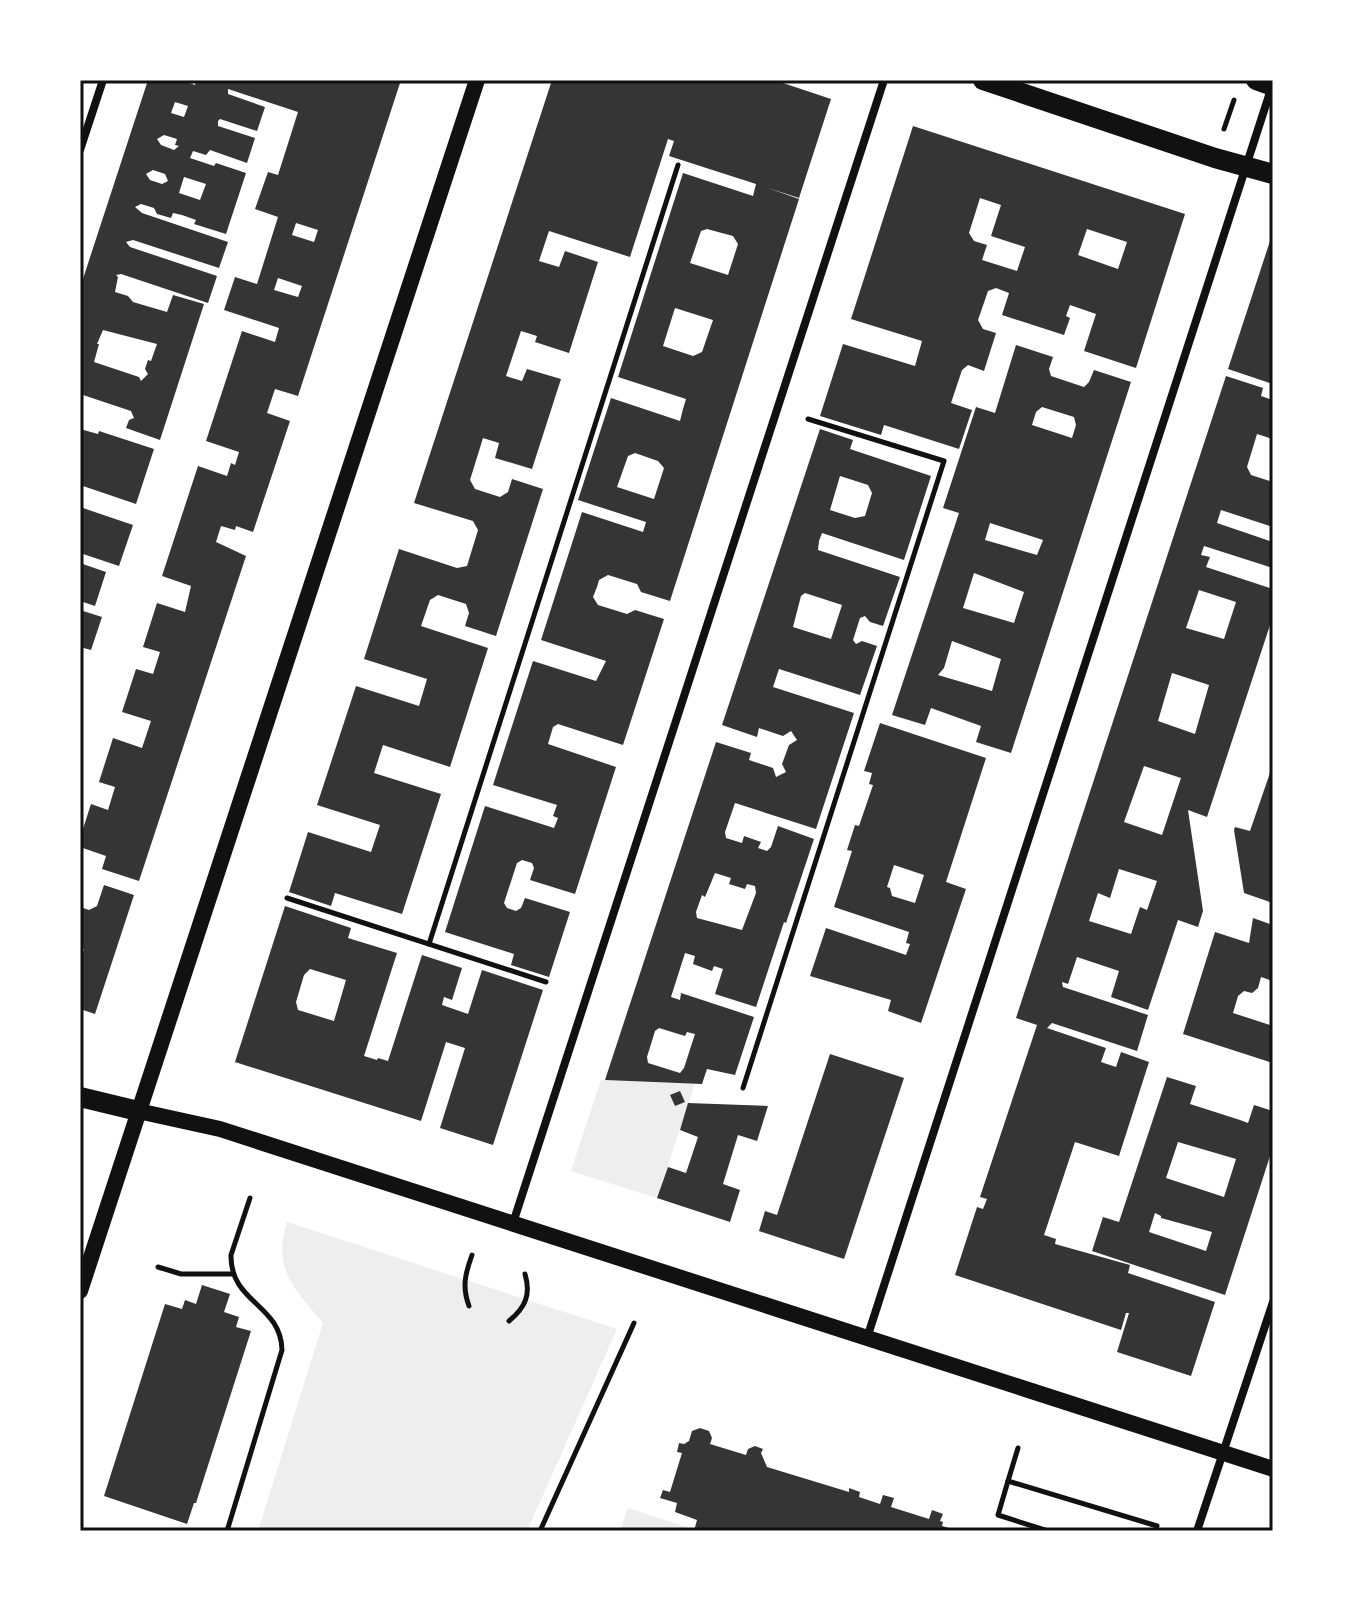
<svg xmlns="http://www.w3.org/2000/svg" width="1353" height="1611" font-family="'Space Grotesk',sans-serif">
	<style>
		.green { fill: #eee }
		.building { fill: #353535; fill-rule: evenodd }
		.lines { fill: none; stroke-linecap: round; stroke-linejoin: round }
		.path { stroke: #111; stroke-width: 5 }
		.minor { stroke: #111; stroke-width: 8 }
		.secondary { stroke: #111; stroke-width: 16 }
		.primary { stroke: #111; stroke-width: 20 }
		.neatline { fill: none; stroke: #111; stroke-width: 3 }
	</style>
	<rect width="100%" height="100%" fill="#fff"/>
	<g class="green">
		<polygon points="601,1080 695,1084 657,1198 571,1171"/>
		<path d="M287,1222l330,107 -90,202h-269l65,-208c-28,-34 -51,-53 -36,-101z"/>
		<polygon points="628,1508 687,1527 686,1531 620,1531"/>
	</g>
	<g class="building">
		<path d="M148,80h34l13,5 1,-5 14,2v-2h191l-103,316 -23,-7 -8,24 23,8 -37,111 -17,-6 -1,4 -14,-4 -5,16 30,14 -107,325 -37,-12 4,-13 -26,-9v-9l11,-34 17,6 7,-23 -16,-5 14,-44 29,10 9,-27 -29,-9 14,-43 17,5 7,-22 -17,-5 14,-44 28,9 6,-26 -29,-10 36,-110 29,10 4,-13 4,2 4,-13 -33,-11 36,-110 33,11 4,-14 -55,-18 11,-33 22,7 21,-67 -23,-8 13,-37 10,3 20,-63 -70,-23v5l37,13 -8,24 -37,-12 -2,2v5l37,12 -8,25 -37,-13 -4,5 -13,-4 -3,7 24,8 2,-3 30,10 -20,61 -32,-10 2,-4 -14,-5 -9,-2 -2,5 -14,-4 -3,-6 -13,-4 -6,3 7,6 86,29 -9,26 -86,-28 -7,2 4,5 87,29 -9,27 -87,-29 -5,1 2,2 -3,15 13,4 5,6 34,10 6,-17 31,9 -44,136 -34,-12 3,-8 5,-2 -3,-7 -48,-16 -3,7v-114zM175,102l13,4 -4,11 -13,-4zM164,135l13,4 -2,6 4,1 -5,4 -13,-5 -4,-6zM153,170l12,4 3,7 -6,3 -12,-4 -4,-6zM184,177l22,7 -6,16 -21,-7zM296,223l22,7 -4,12 -22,-7zM278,278l24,8 -4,11 -24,-7zM103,330l54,14 -6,17 -3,-1 -3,9 3,5 -7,7 -2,-4 -45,-15 5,-18h-2z"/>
		<path d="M552,80h222l57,19 -32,99 -31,-10 31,11 -129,402 -29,-9 -4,-8 -29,-9 -9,5 -2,7 -4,10 5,8 29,9 8,-4 29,9 -41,126 -65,-21 -5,3 -5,17 68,23 -41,127 -45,-14 4,-12 -2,-5 -10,-3 -5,3 -13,40 3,5 9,3 5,-3 4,-10 45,14 -21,65 -38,-12 3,-11 -69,-22 40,-126 69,22 4,-10 -5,-2 4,-11 -64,-20 40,-124 63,20 10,-20 -65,-21 41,-128 61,20 3,-10 -68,-22 33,-102 69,23 3,-12 3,-10 -68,-22 65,-204 70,23 3,-12 -87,-28 5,-15 -6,-2 -38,118 -81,-26 -10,30 20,6 6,-16 33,11 -29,91 -34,-11 2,-6 -16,-5 -15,45 16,5 5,-12 34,10 -29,90 -37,-11 4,-15 -16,-5 -13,42 5,9 25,8 8,-5 4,-13 31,10 -47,147 -31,-10 4,-13 -3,-9 -28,-9 -8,5 -9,26 67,22 -38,119 -67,-22 -9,28 67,21 -39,120 -67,-21 -4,13 -42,-14 19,-60 63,20 9,-27 -63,-20 39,-119 63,20 8,-27 -63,-20 35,-110 58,19 10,-2 11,-36 -5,-9 -59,-18zM707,229l26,7 5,8 -10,31 -38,-12 11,-32zM675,308l38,12 -11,32 -9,4 -30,-10zM635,453l23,8 6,7 -10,31 -37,-12 11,-31z"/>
		<path d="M913,126l272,88 -49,154 -52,-17 12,-37 -26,-9 -4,11 4,2 -6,17 -62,-20 7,-22 -13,-5 -8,3 -10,29 5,9 13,4 -12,38 -16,-6 -6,5 -11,33 21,7 -13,39 -75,-24 -3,10 -61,-19 23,-72 72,22 7,-25 -71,-22zM980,198l21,7 -10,31 34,11 -8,24 -35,-11 5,-15 -13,-4 -5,-8zM1087,229l40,13 -9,27 -40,-14z"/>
		<polygon points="1270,241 1273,242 1273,384 1228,369"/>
		<path d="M1016,345l37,12 -4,12 2,7 33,11 5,-5 5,-12 37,12 -120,371 -35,-11 5,-16 -50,-18 -6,17 -33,-10 67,-202 -16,-5 33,-101 19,6zM1042,407l32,10 2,8 -4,13 -40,-13 4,-13zM990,523l53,17 -6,15 -52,-15zM974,573l50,19 -10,31 -51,-15zM952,641l49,18 -9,32 -54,-16 6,-7z"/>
		<path d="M1226,376l37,12 -2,8 12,4v39l-16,-5 -10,33 4,8 22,7v45l-52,-17 -4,13 56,19v26l-69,-22 -3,9 9,2 -4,10 67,22v27l-66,201 -19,-7 15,101 -5,16 -20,-7 -30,90 -37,-13 8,-26 -42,-14 -9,27 -6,-2 1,5 85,28 -11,36 -85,-28 -5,5 59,20 -5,14 15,5 5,-15 28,10 -30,94 -44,-14 -31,93 12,4 -1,5 75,21 -2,8 87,29 -24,74 -74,-24 12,-39h-3l-5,17 -166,-55 22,-68 6,2 4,-10 -7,-2 57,-172 -21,-7zM1199,590l37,12 -12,37 -38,-11zM1172,673l37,12 -14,49 -37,-13zM1144,766l37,12 -19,57 -38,-13zM1119,869l38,12 -10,29 -7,-3 -9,27 -42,-13 9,-28 12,5z"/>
		<polygon points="80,429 98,434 99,431 154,449 136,504 80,485"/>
		<path d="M820,429l33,11 -3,9 81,27 -27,84 -82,-27 -3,8 -1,9 82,27 -17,49 -13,-4 -5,-6 -5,2 -7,22 3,4 6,-3 15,5 -17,49 -81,-26 -6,18 81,26 -38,116 -81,-26 -10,29 1,6 16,5 2,-7 17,6 -3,6 9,3 4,-4 7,-21 36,13 -28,84 -2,-1 -28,85 -41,-13 8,-25 -9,-3 -2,5 -19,-7 2,-8 -10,-3 -14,44 9,3 1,-7 73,24 -19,58 -28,-6 -5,15 -97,-4 111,-338 35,11 -2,7 24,8 3,9 10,-5 -4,-8 7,-19 8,-5 -6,-9 -8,5 -24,-8 -2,9 -35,-12zM840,476l28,9 4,8 -7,23 -10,2 -25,-8zM805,593l37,12 -11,34 -38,-12 8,-31zM715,873l16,5 -2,6 16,5 2,-5 8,2 1,7 -14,37 -45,-12 -1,-6 6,-17 3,2zM659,1028l26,8 2,-4 8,2 -11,34 -4,5 -32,-10 -1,-6 8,-26z"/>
		<polygon points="80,507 133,525 119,566 80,553"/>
		<polygon points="80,563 106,572 95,606 80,601"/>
		<polygon points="80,610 102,617 91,650 80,647"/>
		<path d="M880,723l106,35 -40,124 20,7 -45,134 -33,-12 3,-11 -81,-24 16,-48 80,27 4,-11 -4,-1 3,-11 -75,-25 18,-56 -5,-1 8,-25 4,1 14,-41 -4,-1 3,-11 -8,-2zM894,865l30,10 -9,28 -23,-7 -2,-8 -3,-1z"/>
		<polygon points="1273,764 1273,903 1244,893 1234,830 1235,827 1250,831"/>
		<polygon points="104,885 134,895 95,1014 80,1009 80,960 84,949 80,948 80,907 89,910 97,906"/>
		<path d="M285,906l66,22 -3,10 49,15 -33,103 13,4 1,-2 10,3 34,-106 40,13 -10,32 -8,-3 -2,8 26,9 14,-44 61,20 -50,155 -53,-17 25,-80 -19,-6 -25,79 -186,-59zM310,969l36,11 -12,41 -36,-11 -2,-8 8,-27z"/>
		<polygon points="1253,918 1273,925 1273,981 1261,977 1258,988 1252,993 1244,991 1238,996 1233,1013 1270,1025 1273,1018 1273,1063 1183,1034 1215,932 1249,943"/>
		<polygon points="830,1054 904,1078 844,1259 759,1231 765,1211 777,1215"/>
		<path d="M1167,1077l29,9 -6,18 50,16 8,3 6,-18 19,6v36l-48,148 -133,-44 11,-34 16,5zM1178,1142l58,17 -12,38 -58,-19zM1155,1213l6,3v2l51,14 -6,19 -57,-19z"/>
		<polygon points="680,1091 685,1102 675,1106 670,1095"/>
		<polygon points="688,1103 768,1106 757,1141 738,1135 723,1184 740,1190 730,1222 657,1198 668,1167 686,1173 698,1137 680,1130"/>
		<polygon points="202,1285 230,1294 224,1312 239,1317 236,1327 251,1331 196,1503 194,1503 187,1524 104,1496 165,1304 182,1309 185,1300 196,1304"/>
		<polygon points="700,1428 709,1431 712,1438 710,1444 746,1455 748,1449 755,1446 763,1449 761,1453 767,1467 849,1492 849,1488 860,1492 859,1497 880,1504 883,1495 894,1498 891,1507 929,1519 932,1510 943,1514 940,1521 943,1522 942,1526 949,1528 948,1531 694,1531 697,1520 675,1512 677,1503 660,1498 663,1490 670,1492 682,1453 677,1452 679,1443 684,1444 689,1441 692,1431"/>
	</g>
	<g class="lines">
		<g class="path">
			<polyline points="1224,129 1234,100"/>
			<polyline points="287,898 546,982"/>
			<polyline points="429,944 678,165"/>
			<polyline points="743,1088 944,461 808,419"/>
			<polyline points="158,1267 181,1274 233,1274"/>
			<path d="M469,1306c-7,-19 -4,-32 3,-51"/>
			<path d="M509,1321c17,-14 22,-27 16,-47"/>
			<polyline points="1008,1481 1018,1448"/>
			<path d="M227,1531l55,-181c-1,-46 -52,-47 -51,-95l19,-57"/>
			<polyline points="540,1531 634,1323"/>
			<polyline points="1048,1531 998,1515 1008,1481 1157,1526"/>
		</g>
		<g class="minor">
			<polyline points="80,150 103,80"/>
			<polyline points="513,1223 884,80"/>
			<polyline points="867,1338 1272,86"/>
			<polyline points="1197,1531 1273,1302"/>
		</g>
		<g class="secondary">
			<polyline points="138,1111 220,1129 1273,1469"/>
			<polyline points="80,1291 477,80"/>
		</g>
		<g class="primary">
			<polyline points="983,80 1215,158 1273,174"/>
			<polyline points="1256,80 1273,86"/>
			<polyline points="80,1097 138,1111"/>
		</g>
	</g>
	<rect width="1353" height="1611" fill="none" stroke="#ffffff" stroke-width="164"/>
	<rect x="82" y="82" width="1189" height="1447" class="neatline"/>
</svg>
